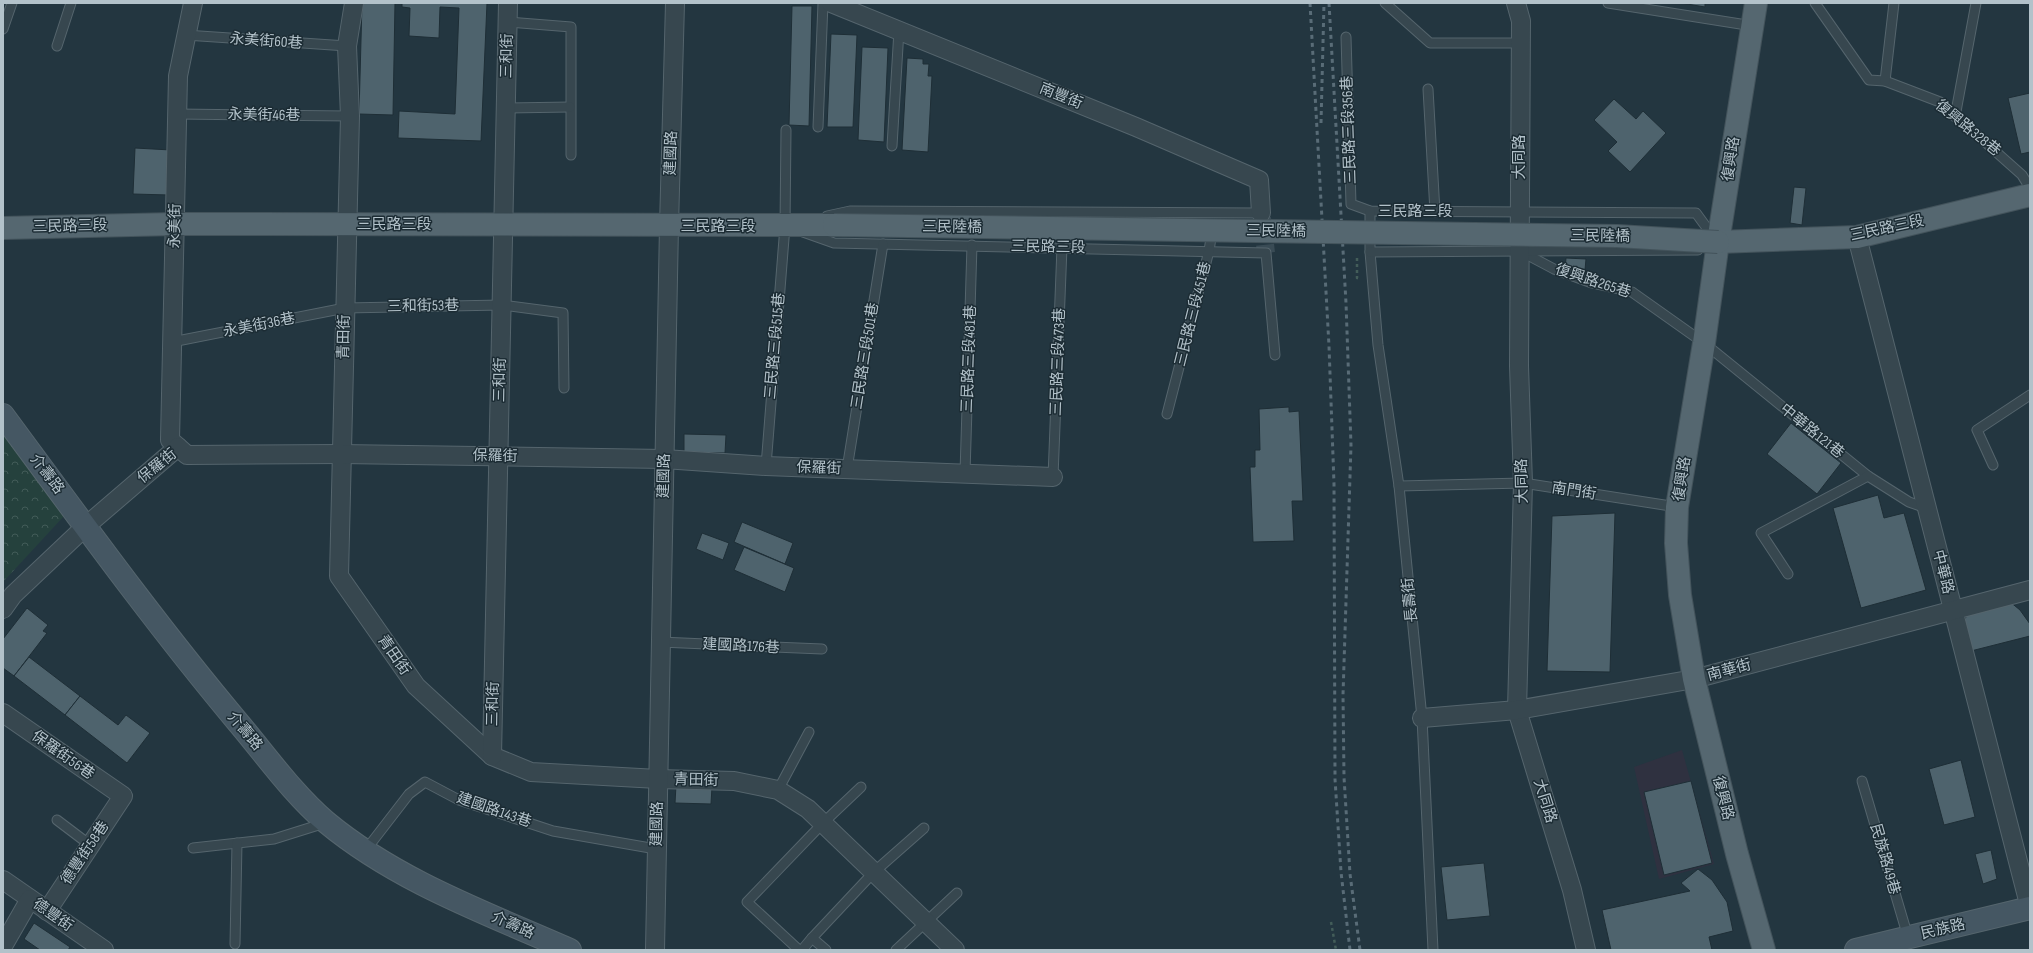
<svg xmlns="http://www.w3.org/2000/svg" width="2033" height="953" font-family="'Sofia Sans Condensed','Noto Sans TC',sans-serif">
	<style>
		.medical { fill: #2f3140 }
		.park { fill: url(#park-crowns) }
		.building { fill: #4e636d; stroke: #1e2e36 }
		.lines { fill: none; stroke-linecap: round; stroke-linejoin: round }
		.street-tunnel { stroke: #394b55; stroke-width: 18; stroke-dasharray: 18 9; stroke-linecap: butt }
		.lane-casing { stroke: #55656d; stroke-width: 11 }
		.street-casing { stroke: #55656d; stroke-width: 20 }
		.secondary-casing { stroke: #55656d; stroke-width: 24 }
		.primary-casing { stroke: #43535b; stroke-width: 24 }
		.path { stroke: #435d59; stroke-width: 2.5; stroke-dasharray: 3 3; stroke-linecap: butt }
		.lane { stroke: #37474f; stroke-width: 9 }
		.street { stroke: #37474f; stroke-width: 18 }
		.secondary { stroke: #455763; stroke-width: 22 }
		.primary { stroke: #556770; stroke-width: 22 }
		.rail { stroke: #596c77; stroke-width: 3; stroke-dasharray: 4 4; stroke-linecap: butt }
		.primary-bridge-casing { stroke: #43535b; stroke-width: 24; stroke-linecap: butt }
		.primary-bridge { stroke: #556770; stroke-width: 22 }
		.labels { text-anchor: middle; dominant-baseline: central; stroke-width: 3; stroke-linejoin: round; paint-order: stroke }
		.street-label { font-size: 15px; fill: #b3c2ca; stroke: #1c2c34 }
	</style>
	<defs>
		<pattern id="park-crowns" width="20" height="18" patternUnits="userSpaceOnUse"><rect width="20" height="18" fill="#25413d"/><path d="M2 6a3 3 0 1 1 6 0M12 15a3 3 0 1 1 6 0" fill="none" stroke="#425b58"/></pattern>
	</defs>
	<rect width="100%" height="100%" fill="#233640"/>
	<polygon class="medical" points="1682,750 1714,864 1659,879 1634,767"/>
	<polygon class="park" points="3,434 64,516 3,582"/>
	<g class="building">
		<polygon points="362,3 395,3 393,115 359,114"/>
		<polygon points="402,3 487,3 481,141 398,138 399,111 455,114 459,8 440,7 439,38 409,36 410,8 402,7"/>
		<polygon points="1681,3 1705,3 1705,7"/>
		<polygon points="792,6 812,6 809,126 789,125"/>
		<polygon points="831,34 857,35 853,127 827,127"/>
		<polygon points="862,47 888,48 884,142 858,140"/>
		<polygon points="907,58 923,59 923,64 929,64 928,76 932,76 928,152 902,150"/>
		<polygon points="2030,93 2030,152 2021,154 2008,98"/>
		<polygon points="1614,99 1636,119 1643,111 1666,133 1630,172 1608,151 1617,142 1594,120"/>
		<polygon points="135,148 171,150 169,195 133,194"/>
		<polygon points="1794,187 1806,188 1802,225 1790,223"/>
		<polygon points="1566,258 1586,259 1585,270 1565,270"/>
		<polygon points="1289,407 1289,412 1299,411 1303,501 1292,501 1294,541 1253,542 1250,467 1255,467 1255,450 1260,450 1259,409"/>
		<polygon points="1791,423 1841,463 1817,494 1767,454"/>
		<polygon points="684,434 726,435 725,453 684,452"/>
		<polygon points="1878,495 1884,518 1904,513 1926,590 1861,608 1833,508"/>
		<polygon points="1615,513 1610,672 1547,671 1552,516"/>
		<polygon points="742,522 793,543 785,564 734,542"/>
		<polygon points="702,533 729,543 723,560 696,549"/>
		<polygon points="744,547 794,568 785,592 734,570"/>
		<polygon points="2009,601 2020,610 2030,624 2030,636 1967,652 1961,624 1969,613"/>
		<polygon points="27,608 48,625 43,631 47,633 14,676 3,668 3,639"/>
		<polygon points="29,657 80,696 65,715 14,676"/>
		<polygon points="80,696 118,725 126,715 150,733 127,763 65,715"/>
		<polygon points="1961,760 1975,817 1944,825 1929,769"/>
		<polygon points="1691,781 1712,863 1664,875 1644,792"/>
		<polygon points="676,785 712,787 711,804 675,803"/>
		<polygon points="1991,850 1997,879 1983,884 1975,854"/>
		<polygon points="1484,863 1490,916 1447,920 1441,867"/>
		<polygon points="1698,869 1712,880 1727,902 1733,931 1709,937 1712,950 1611,950 1602,910 1690,891 1681,883"/>
		<polygon points="34,923 70,947 68,950 40,950 24,939"/>
	</g>
	<g class="lines">
		<polyline class="street-tunnel" points="1262,218 1266,253"/>
		<g class="lane-casing">
			<g id="lane">
				<polyline points="1385,3 1430,43 1520,43"/>
				<polyline points="1608,3 1753,26"/>
				<polyline points="1815,3 1869,80 1885,81 1940,102 2022,175 2030,188"/>
				<polyline points="508,22 571,27 571,155"/>
				<polyline points="3,29 12,3"/>
				<polyline points="185,35 347,46"/>
				<polyline points="1346,37 1351,204 1370,211 1696,213 1715,239"/>
				<polyline points="57,46 71,3"/>
				<polyline points="1885,81 1894,3"/>
				<polyline points="1428,89 1435,212"/>
				<polyline points="506,108 570,107"/>
				<polyline points="178,114 350,116"/>
				<polyline points="1955,117 1976,3"/>
				<polyline points="818,127 823,3"/>
				<polyline points="892,146 899,30"/>
				<polyline points="1370,211 1370,252 1378,345 1399,486 1422,718 1433,950"/>
				<polyline points="827,216 850,211 1261,213"/>
				<polyline points="803,232 834,243 1266,253 1275,355"/>
				<polyline points="1520,251 1554,269 1592,283 1632,292 1704,343 1868,476 1909,502 1926,508"/>
				<polyline points="1370,252 1698,250"/>
				<polyline points="172,342 345,308 502,305 563,313 564,388"/>
				<polyline points="1167,414 1209,251 1212,231"/>
				<polyline points="1993,465 1977,430 2030,395"/>
				<polyline points="766,466 785,226 786,130"/>
				<polyline points="847,469 883,244"/>
				<polyline points="965,473 972,245"/>
				<polyline points="1053,477 1062,247"/>
				<polyline points="1399,486 1523,483 1677,507"/>
				<polyline points="1788,574 1761,533 1868,476"/>
				<polyline points="660,642 822,649"/>
				<polyline points="1862,781 1908,937"/>
				<polyline points="778,790 809,732"/>
				<polyline points="57,820 90,845"/>
				<polyline points="193,848 274,839 325,823"/>
				<polyline points="365,851 409,794 425,782 459,800 553,831 656,849"/>
				<polyline points="812,938 874,872 924,828"/>
				<polyline points="235,944 237,843"/>
				<polyline points="799,950 747,902 823,823 861,787"/>
				<polyline points="802,950 812,938 826,950"/>
				<polyline points="896,950 957,893"/>
			</g>
		</g>
		<g class="street-casing">
			<g id="street">
				<polyline points="354,3 347,46 350,116 339,576 416,686 492,756 531,772 658,779 734,781 778,790 808,809 955,950"/>
				<polyline points="831,3 1136,127 1259,180 1261,213"/>
				<polyline points="1516,3 1521,21 1519,366 1523,483 1517,710 1572,890 1586,950"/>
				<polyline points="1857,237 2030,908"/>
				<polyline points="178,447 170,440 178,76 193,3"/>
				<polyline points="3,609 13,595 86,526 178,447 187,455 341,454 664,459 766,466 1053,477"/>
				<polyline points="3,713 123,796 47,911"/>
				<polyline points="1422,718 1517,710 1694,679 2030,590"/>
				<polyline points="492,756 508,3"/>
				<polyline points="3,880 104,950"/>
				<polyline points="3,946 30,899"/>
				<polyline points="655,950 669,226 675,3"/>
			</g>
		</g>
		<g class="secondary-casing">
			<g id="secondary">
				<path d="M3,415c76,103 151,207 233,305 29,34 56,73 90,102 71,59 160,91 244,128"/>
				<polyline points="1856,950 2030,908"/>
			</g>
		</g>
		<g class="primary-casing">
			<g id="primary">
				<polyline points="1756,3 1718,242 1704,343 1677,507 1676,543 1680,595 1694,679 1737,854 1764,950"/>
				<polyline points="3,228 175,224 834,225"/>
				<polyline points="1718,242 1857,237 2030,195"/>
			</g>
		</g>
		<g class="path">
			<polyline points="1357,258 1357,278 1360,278"/>
			<polyline points="1331,922 1336,950"/>
		</g>
		<use href="#lane" class="lane"/>
		<use href="#street" class="street"/>
		<use href="#secondary" class="secondary"/>
		<use href="#primary" class="primary"/>
		<g class="rail">
			<polyline points="1310,3 1329,346 1334,484 1335,779 1341,872 1350,950"/>
			<polyline points="1329,3 1346,303 1351,445 1343,695 1344,777 1350,874 1360,950"/>
			<polyline points="1321,123 1324,3"/>
		</g>
		<g class="primary-bridge-casing">
			<polyline id="primary-bridge" points="834,225 1617,236 1718,242"/>
		</g>
		<use href="#primary-bridge" class="primary-bridge"/>
	</g>
	<g class="labels">
		<g class="street-label">
			<text transform="translate(266 41) rotate(4)">永美街60巷</text>
			<text transform="translate(507 56) rotate(-89)">三和街</text>
			<text transform="translate(1061 96) rotate(22)">南豐街</text>
			<text transform="translate(264 115) rotate(1)">永美街46巷</text>
			<text transform="translate(1968 128) rotate(39)">復興路328巷</text>
			<text transform="translate(1349 130) rotate(-92)">三民路三段356巷</text>
			<text transform="translate(671 153) rotate(-88)">建國路</text>
			<text transform="translate(1519 157) rotate(-90)">大同路</text>
			<text transform="translate(1731 159) rotate(-81)">復興路</text>
			<text x="1415" y="211">三民路三段</text>
			<text x="394" y="224">三民路三段</text>
			<text transform="translate(70 226) rotate(-1)">三民路三段</text>
			<text transform="translate(175 226) rotate(-89)">永美街</text>
			<text x="718" y="226">三民路三段</text>
			<text transform="translate(952 227) rotate(1)">三民陸橋</text>
			<text transform="translate(1887 228) rotate(-12)">三民路三段</text>
			<text transform="translate(1276 231) rotate(1)">三民陸橋</text>
			<text transform="translate(1600 236) rotate(1)">三民陸橋</text>
			<text transform="translate(1048 247) rotate(1)">三民路三段</text>
			<text transform="translate(1593 281) rotate(18)">復興路265巷</text>
			<text transform="translate(423 306) rotate(-1)">三和街53巷</text>
			<text transform="translate(1193 314) rotate(-76)">三民路三段451巷</text>
			<text transform="translate(259 325) rotate(-11)">永美街36巷</text>
			<text transform="translate(344 337) rotate(-89)">青田街</text>
			<text transform="translate(775 346) rotate(-85)">三民路三段515巷</text>
			<text transform="translate(865 356) rotate(-81)">三民路三段501巷</text>
			<text transform="translate(969 359) rotate(-88)">三民路三段481巷</text>
			<text transform="translate(1058 362) rotate(-88)">三民路三段473巷</text>
			<text transform="translate(500 380) rotate(-89)">三和街</text>
			<text transform="translate(1812 431) rotate(39)">中華路121巷</text>
			<text transform="translate(495 456) rotate(1)">保羅街</text>
			<text transform="translate(157 466) rotate(-39)">保羅街</text>
			<text transform="translate(819 468) rotate(2)">保羅街</text>
			<text transform="translate(47 474) rotate(53)">介壽路</text>
			<text transform="translate(664 476) rotate(-89)">建國路</text>
			<text transform="translate(1682 479) rotate(-81)">復興路</text>
			<text transform="translate(1522 481) rotate(-91)">大同路</text>
			<text transform="translate(1574 491) rotate(9)">南門街</text>
			<text transform="translate(1943 572) rotate(76)">中華路</text>
			<text transform="translate(1410 600) rotate(-96)">長壽街</text>
			<text transform="translate(741 646) rotate(3)">建國路176巷</text>
			<text transform="translate(394 655) rotate(55)">青田街</text>
			<text transform="translate(1729 670) rotate(-15)">南華街</text>
			<text transform="translate(493 704) rotate(-89)">三和街</text>
			<text transform="translate(245 731) rotate(50)">介壽路</text>
			<text transform="translate(63 755) rotate(35)">保羅街56巷</text>
			<text transform="translate(696 780) rotate(1)">青田街</text>
			<text transform="translate(1723 798) rotate(76)">復興路</text>
			<text transform="translate(1545 801) rotate(73)">大同路</text>
			<text transform="translate(494 810) rotate(19)">建國路143巷</text>
			<text transform="translate(657 824) rotate(-89)">建國路</text>
			<text transform="translate(85 853) rotate(-56)">德豐街58巷</text>
			<text transform="translate(1885 859) rotate(74)">民族路49巷</text>
			<text transform="translate(53 915) rotate(35)">德豐街</text>
			<text transform="translate(513 925) rotate(24)">介壽路</text>
			<text transform="translate(1943 929) rotate(-13)">民族路</text>
		</g>
	</g>
	<rect width="2033" height="953" fill="none" stroke="#b3c2ca" stroke-width="8"/>
</svg>
